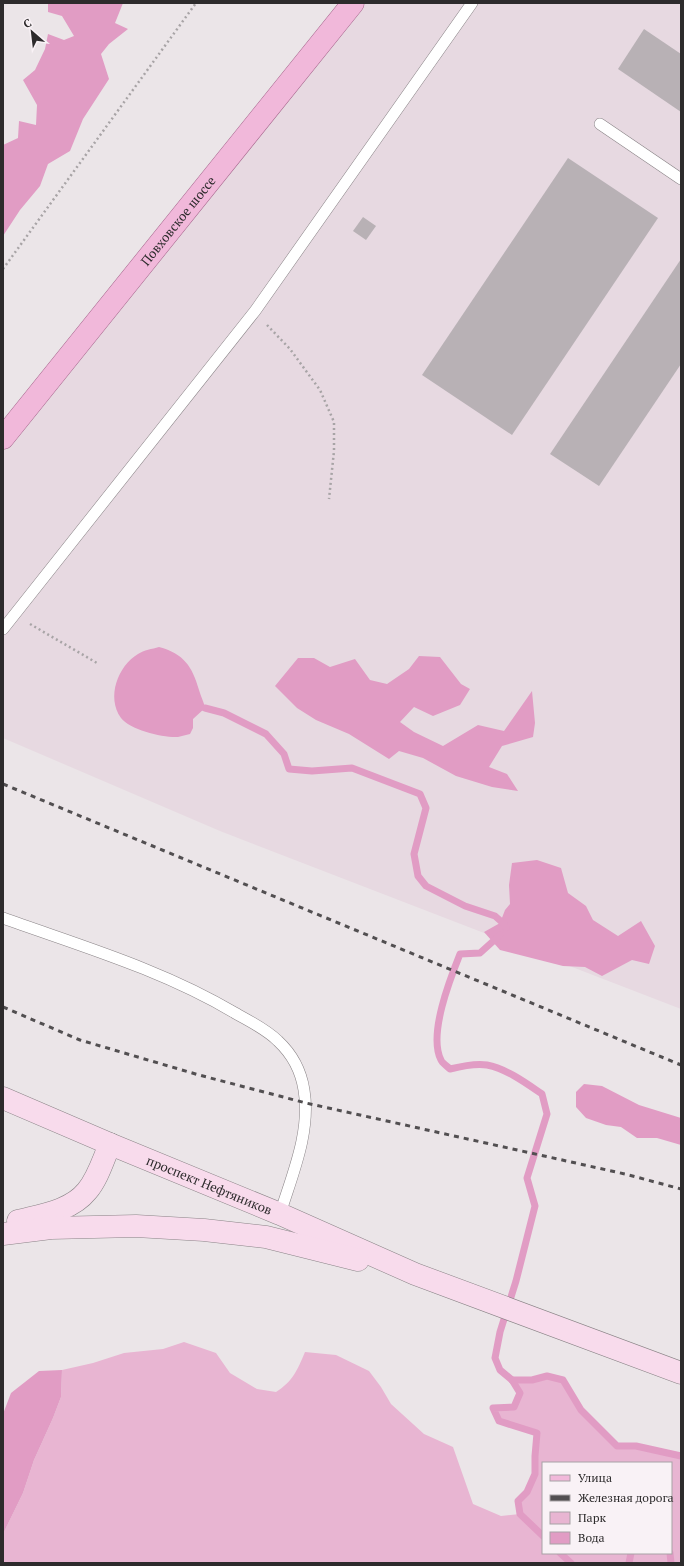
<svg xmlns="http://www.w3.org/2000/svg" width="684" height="1566" font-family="'PT Serif',serif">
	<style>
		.built { fill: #e7d9e1 }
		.green { fill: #e8b5d2; fill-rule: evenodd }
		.water { fill: #e19cc4 }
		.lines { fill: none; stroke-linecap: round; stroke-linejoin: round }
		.stream { stroke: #e19cc4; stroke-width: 7 }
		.building { fill: #b8b1b5 }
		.lane-casing { stroke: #8a8487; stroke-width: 12 }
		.secondary-casing { stroke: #8a8487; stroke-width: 23 }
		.primary-casing { stroke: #a6678d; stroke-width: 23 }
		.path { stroke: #a8a4a6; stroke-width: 2.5; stroke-dasharray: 2 3; stroke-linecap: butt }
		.lane { stroke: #fff; stroke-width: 11 }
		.secondary { stroke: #f8dbec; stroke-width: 22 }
		.primary { stroke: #f1b8da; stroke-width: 22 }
		.rail { stroke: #524f51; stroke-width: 3; stroke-dasharray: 5 5; stroke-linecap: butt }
		.labels { text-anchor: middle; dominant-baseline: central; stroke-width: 3; stroke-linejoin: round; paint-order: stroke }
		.street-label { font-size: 13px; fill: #2d2b2c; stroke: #f9f2f6 }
	</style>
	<rect width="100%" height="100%" fill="#ebe5e8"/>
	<polygon class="built" points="353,3 681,3 681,1009 220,831 3,738 3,438"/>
	<path class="green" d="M184,1342l32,11 14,20 27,16 19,3c17,-11 21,-21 29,-40l31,3 33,16 12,16 10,17 33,30 29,13 20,57 28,12 19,-2 -2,-13 9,-9 8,-18v-18l2,-23 -38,-12 -6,-13 21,-2 6,-13 -8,-13h20l15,-4 16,4 18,30 36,36h19l45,10v107h-678v-29l20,-41 11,-33 19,-42 8,-21 1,-27 31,-7 31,-10 39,-4zM543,1463h128v90h-128z"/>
	<g class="water">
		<polygon points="48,3 123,3 115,23 128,29 109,44 101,54 109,79 83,119 70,151 48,164 40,186 20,210 3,236 3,145 18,138 19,121 36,125 37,105 23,80 35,70 45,49 48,34 64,40 74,36 62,16 48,12"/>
		<path d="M159,647c25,7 33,19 40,43 2,7 5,12 6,18l-12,11v9l-3,6c-4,1 -8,2 -12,3 -14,1 -48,-7 -57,-19 -15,-21 -3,-52 17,-64 6,-4 14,-5 21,-7z"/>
		<polygon points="419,656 440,657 461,684 470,689 460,705 433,716 414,707 400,722 414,732 443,746 478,725 504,731 532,691 535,723 533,737 502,746 489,767 507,774 518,791 492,787 456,776 423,758 399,751 389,759 349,734 316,720 297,708 275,686 298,658 314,658 330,667 355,659 370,680 387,684 409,669"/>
		<polygon points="537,860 561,868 568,893 586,906 593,920 618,936 641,921 655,946 649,964 632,960 602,976 585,967 563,966 500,950 484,932 500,923 505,910 510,904 509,885 512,863"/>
		<polygon points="584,1084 602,1086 639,1105 681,1118 681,1145 657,1138 637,1138 621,1127 606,1125 586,1118 576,1107 576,1092"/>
		<polygon points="62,1370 61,1397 53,1418 34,1460 23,1493 3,1534 3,1414 11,1393 39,1371"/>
	</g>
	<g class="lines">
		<g class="stream">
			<polyline points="205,708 224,713 266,734 284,754 289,769 312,771 352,768 420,794 426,808 414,854 418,876 426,886 465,906 495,916 504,924 506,928"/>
			<path d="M500,935l-20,18 -20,1c-10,25 -32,81 -19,106 1,3 6,6 9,9 12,-3 26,-6 37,-4 20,4 39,18 55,29l5,20 -20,64 8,28 -19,75 -16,51 -5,26 5,12 12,10 8,13 -6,14 -21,1 6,13 38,12 -2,23v18l-8,18 -9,9 2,13 23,22"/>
			<polyline points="512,1380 532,1380 547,1376 563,1380 581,1410 617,1446 636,1446 681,1456"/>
			<polyline points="560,1553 571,1563"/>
			<polyline points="670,1553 671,1563"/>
			<polyline points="629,1563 631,1553"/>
		</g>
	</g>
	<g class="building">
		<polygon points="644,29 681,54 681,112 618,69"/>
		<polygon points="568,158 658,218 512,435 422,375"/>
		<polygon points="363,217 376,226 366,240 353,231"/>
		<polygon points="681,259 681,364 599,486 550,454"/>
	</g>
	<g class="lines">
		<g class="lane-casing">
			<g id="lane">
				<polyline points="600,124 681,179"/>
				<polyline points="3,629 255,311 472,3"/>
				<path d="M3,918c78,28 160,52 232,95 14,8 31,16 43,28 14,13 23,30 26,49 7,42 -12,85 -24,124"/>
			</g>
		</g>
		<g class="secondary-casing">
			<g id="secondary">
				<path id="s1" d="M3,1098l107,46 170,70 135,60 266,99"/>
				<path d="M18,1221c23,-6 53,-10 69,-30 11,-13 16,-31 23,-47"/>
				<polyline points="3,1234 51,1228 136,1226 204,1230 266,1237 358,1260"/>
			</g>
		</g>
		<g class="primary-casing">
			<g id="primary">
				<path id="s2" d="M3,438l350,-435"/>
			</g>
		</g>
		<g class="path">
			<polyline points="3,269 196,3"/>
			<polyline points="267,325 290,349 320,390 334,422 334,451 329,499"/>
			<polyline points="30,624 97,663"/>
		</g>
		<use href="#lane" class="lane"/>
		<use href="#secondary" class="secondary"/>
		<use href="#primary" class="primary"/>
		<g class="rail">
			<polyline points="3,784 681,1065"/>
			<polyline points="3,1007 80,1040 199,1075 306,1103 625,1174 681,1189"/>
		</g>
	</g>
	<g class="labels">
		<g class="street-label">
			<text stroke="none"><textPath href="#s2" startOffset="279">Повховское шоссе</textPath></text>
			<text stroke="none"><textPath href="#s1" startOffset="224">проспект Нефтяников</textPath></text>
		</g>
	</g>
	<rect width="684" height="1566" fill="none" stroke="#2d2b2c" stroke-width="8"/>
	<rect x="542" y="1462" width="130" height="92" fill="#f9f2f6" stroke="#a7a2a5"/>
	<rect x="550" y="1475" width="20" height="6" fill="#f1b8da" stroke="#a7a2a5"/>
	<text x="578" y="1482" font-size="12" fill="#2d2b2c">Улица</text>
	<rect x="550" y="1495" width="20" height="6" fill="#524f51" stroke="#a7a2a5"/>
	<text x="578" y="1502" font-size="12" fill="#2d2b2c">Железная дорога</text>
	<rect x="550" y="1512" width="20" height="12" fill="#e8b5d2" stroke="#a7a2a5"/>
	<text x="578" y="1522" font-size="12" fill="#2d2b2c">Парк</text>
	<rect x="550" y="1532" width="20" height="12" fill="#e19cc4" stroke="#a7a2a5"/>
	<text x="578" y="1542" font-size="12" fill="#2d2b2c">Вода</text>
	<g transform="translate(32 32) rotate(332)" stroke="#f9f2f6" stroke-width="3" paint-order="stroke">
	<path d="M0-3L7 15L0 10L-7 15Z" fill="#2d2b2c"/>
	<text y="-6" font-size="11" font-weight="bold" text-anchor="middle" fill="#2d2b2c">С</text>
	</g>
</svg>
